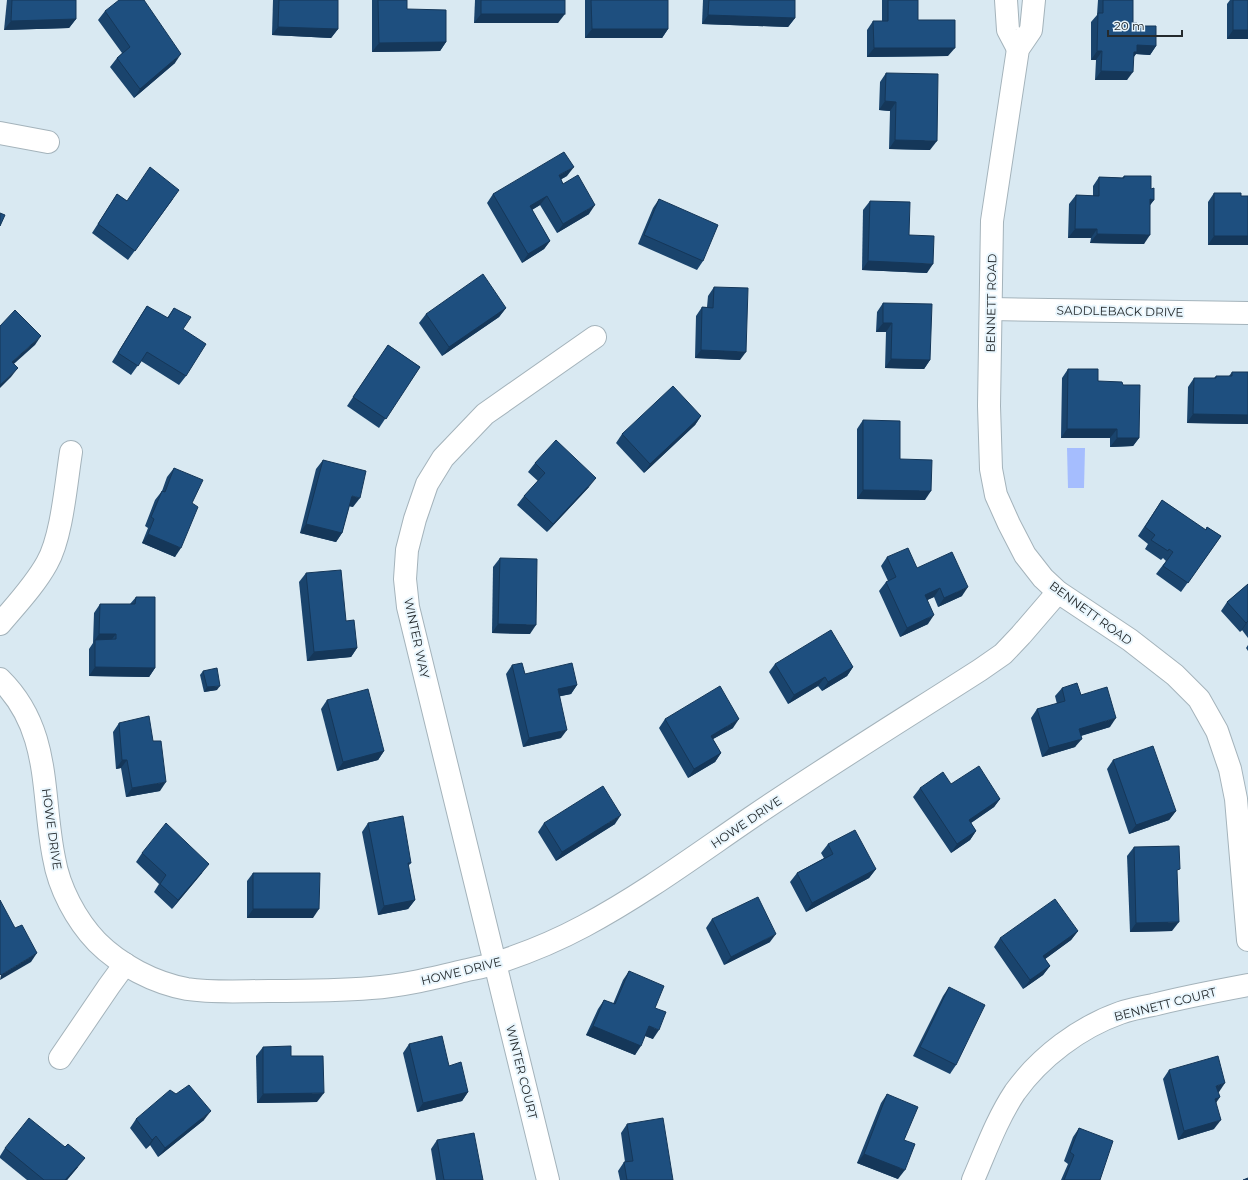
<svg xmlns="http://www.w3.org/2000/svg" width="1248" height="1180" font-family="Montserrat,sans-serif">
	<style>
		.water { fill: #a5bdfe }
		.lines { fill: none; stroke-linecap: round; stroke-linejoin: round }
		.street-casing { stroke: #a4b3bb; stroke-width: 24 }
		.street { stroke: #fff; stroke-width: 22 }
		.wall { fill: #1a446d }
		.shaded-wall { fill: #153759 }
		.building { fill: #1e4f7f; stroke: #153759 }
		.labels { text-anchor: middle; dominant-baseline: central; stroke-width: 4; stroke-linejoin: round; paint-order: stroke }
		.street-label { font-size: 12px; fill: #242a2d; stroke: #e9f6fd }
	</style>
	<rect width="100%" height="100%" fill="#d9e9f2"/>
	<polygon class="water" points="1067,448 1085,448 1084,488 1068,488"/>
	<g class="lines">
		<g class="street-casing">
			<g id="street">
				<polyline points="1006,0 1008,30 1018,49"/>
				<polyline points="1034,0 1031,30 1018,49 992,221 989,406 991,469 996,495 1009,524 1025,555 1043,578 1058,592 1130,640 1175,675 1199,699 1217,731 1230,769 1236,799 1248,940"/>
				<polyline points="0,133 48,142"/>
				<polyline points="991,309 1248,313"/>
				<path d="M0,624c16,-19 35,-39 47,-61 15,-26 19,-80 24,-111"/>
				<path d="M0,679c52,51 41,115 54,179 5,30 22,62 43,84 23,23 57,41 90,47 26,4 55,2 82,2 34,0 68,0 102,-3 30,-2 59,-9 88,-16 12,-3 25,-5 37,-9 28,-9 62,-23 88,-37 60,-32 115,-73 171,-111 74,-50 150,-97 225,-145l23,-16 18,-19 37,-43"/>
				<polyline points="60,1058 109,986 125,964"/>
				<polyline points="548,1180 408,607 405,579 407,550 415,519 427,484 443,458 485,414 595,337"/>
				<path d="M973,1180c13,-30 24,-61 42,-88 25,-35 65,-65 105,-79 11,-4 22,-6 33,-8 31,-8 63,-14 95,-20"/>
			</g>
		</g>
		<use href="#street" class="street"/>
	</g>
	<g class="wall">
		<polygon points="7,0 76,0 76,19 69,28 4,30"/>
		<polygon points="273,0 338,0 338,29 331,38 272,35"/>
		<polygon points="372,0 407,0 407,9 446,42 440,51 372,52"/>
		<polygon points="475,0 565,0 558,23 474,23"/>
		<polygon points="585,0 668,0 668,29 662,38 585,38"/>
		<polygon points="703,0 795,0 795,18 788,27 702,24"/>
		<polygon points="882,0 918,0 918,20 948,56 867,57 867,30 873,21 882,21"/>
		<polygon points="1098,0 1133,0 1133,23 1137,26 1156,46 1150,55 1136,54 1133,57 1127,80 1095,80 1096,60 1091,60 1091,22 1097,15"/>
		<polygon points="1230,0 1248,0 1248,39 1227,39 1227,4"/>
		<polygon points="105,11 175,63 134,98 110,67 117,58 122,53 98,20"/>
		<polygon points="886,73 930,150 889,149 890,111 879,110 880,82"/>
		<polygon points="567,176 561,179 563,184 589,214 557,233 540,205 532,210 550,241 544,249 522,263 487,203 493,194"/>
		<polygon points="1124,176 1151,189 1154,200 1150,205 1144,244 1090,243 1091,238 1068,238 1069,204 1076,195 1093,196 1093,186 1099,177 1122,178"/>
		<polygon points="1214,193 1241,196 1248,196 1248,245 1208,245 1208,202"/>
		<polygon points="117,194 127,201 173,199 128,260 92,233"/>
		<polygon points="659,199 703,261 697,270 638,244 653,208"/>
		<polygon points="870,201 909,235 927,273 862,270 863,210"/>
		<polygon points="714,287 740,360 695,358 696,316 702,307 707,307 708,296"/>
		<polygon points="883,303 930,360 924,369 885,368 886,332 876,332 877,312"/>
		<polygon points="147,306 167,318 174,308 183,329 186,376 179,385 141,361 131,375 112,362 141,315"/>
		<polygon points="506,308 499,317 442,356 419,323 426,314"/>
		<polygon points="388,345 420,367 379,428 347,406"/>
		<polygon points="1068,369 1098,381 1123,385 1139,438 1133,446 1110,447 1110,438 1061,438 1062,378"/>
		<polygon points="1232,372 1248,372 1248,424 1187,423 1188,387 1194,378 1214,378 1216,376 1229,376"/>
		<polygon points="701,416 695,425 644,473 616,443 622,434"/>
		<polygon points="863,420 900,459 925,500 857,499 857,429"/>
		<polygon points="323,460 353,507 349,506 342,533 336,542 300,533 316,469"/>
		<polygon points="535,463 589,487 547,532 517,505 524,496 538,481 528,472"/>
		<polygon points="174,468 192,503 175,557 142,543 148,528 145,526 155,500 162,491 167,477"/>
		<polygon points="1162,500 1205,530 1207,527 1221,536 1181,592 1156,574 1166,561 1163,558 1161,560 1145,549 1148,544 1138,536"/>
		<polygon points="887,557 917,568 962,596 938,607 934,597 927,600 928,624 900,637 879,591 886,582 888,581 881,566"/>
		<polygon points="500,558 530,634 492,633 493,567"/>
		<polygon points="306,573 346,621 357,648 351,657 307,661 299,582"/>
		<polygon points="1248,584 1248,638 1242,630 1240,632 1221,611 1227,602"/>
		<polygon points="136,597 155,668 149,677 89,676 89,649 93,643 94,613 100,604 130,604"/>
		<polygon points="1248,645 1248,651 1246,648"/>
		<polygon points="775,664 853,667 847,676 822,691 818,686 788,704 769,672"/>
		<polygon points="512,665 525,674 577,685 571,694 560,696 561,738 523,747 506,674"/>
		<polygon points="203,671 217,690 204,692 200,675"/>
		<polygon points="1062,688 1081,695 1110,727 1081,736 1075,747 1042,757 1031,718 1037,709 1057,704 1055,696"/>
		<polygon points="327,700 384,751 378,760 337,771 321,709"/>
		<polygon points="665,719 733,728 713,739 721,753 715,762 688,778 659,728"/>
		<polygon points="119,723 160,791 126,797 121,768 116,769 113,732"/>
		<polygon points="1113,760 1176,811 1169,820 1129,834 1107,769"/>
		<polygon points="951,784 1000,799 994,807 971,823 976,831 970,840 951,853 913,797 920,788"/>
		<polygon points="368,823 411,863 408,866 415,900 408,909 378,915 362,832"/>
		<polygon points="544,823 615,824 556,861 538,832"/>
		<polygon points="828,844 876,869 869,878 806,912 790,882 797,873 824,858 821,853"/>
		<polygon points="1134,847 1172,931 1130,932 1127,856"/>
		<polygon points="142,853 202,873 172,909 154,892 159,884 136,862"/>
		<polygon points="253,873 313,918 247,918 247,881"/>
		<polygon points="712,919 770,942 724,965 706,928"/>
		<polygon points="1078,931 1071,940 1045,959 1050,966 1043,975 1023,989 994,947 1000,938"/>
		<polygon points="629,971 655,1008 653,1039 645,1036 635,1055 586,1035 598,1009 604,1000 613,1004 623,980"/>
		<polygon points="949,987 956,1065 950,1074 913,1056 943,996"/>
		<polygon points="409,1044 449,1066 468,1092 462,1101 417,1112 403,1053"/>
		<polygon points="263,1047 291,1056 317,1102 257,1103 256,1056"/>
		<polygon points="1169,1070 1219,1092 1218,1092 1216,1103 1214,1129 1178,1140 1163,1079"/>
		<polygon points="887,1094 904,1140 898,1179 857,1163 881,1103"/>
		<polygon points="136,1119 204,1120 158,1157 150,1145 146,1149 130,1128"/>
		<polygon points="627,1124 673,1180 620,1180 618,1171 624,1162 625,1162 621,1133"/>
		<polygon points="1079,1128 1100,1180 1061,1180 1068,1164 1064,1161 1073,1137"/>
		<polygon points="437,1140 483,1180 436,1180 431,1149"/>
		<polygon points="5,1148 78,1167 67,1180 27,1180 0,1158 0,1156"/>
	</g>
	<g class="shaded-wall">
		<polygon points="481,14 565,14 558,23 474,23"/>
		<polygon points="708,15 795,18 788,27 702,24"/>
		<polygon points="76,19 69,28 4,30 11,21"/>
		<polygon points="278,27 338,29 331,38 272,35"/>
		<polygon points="592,29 668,29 662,38 585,38"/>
		<polygon points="1233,30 1248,30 1248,39 1227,39"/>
		<polygon points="446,42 440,51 372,52 379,43"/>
		<polygon points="1137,45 1156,46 1150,55 1136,54 1131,61 1127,61"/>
		<polygon points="874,48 955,48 948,56 867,57"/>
		<polygon points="1097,51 1102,51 1096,60 1091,60"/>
		<polygon points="181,54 175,63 134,98 140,89"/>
		<polygon points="1101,71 1133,72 1127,80 1095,80"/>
		<polygon points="885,101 896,102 890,111 879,110"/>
		<polygon points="895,140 937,141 930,150 889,149"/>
		<polygon points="574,167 567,176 553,184 559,175"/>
		<polygon points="547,196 540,205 523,215 530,206"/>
		<polygon points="1150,199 1154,200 1147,209"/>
		<polygon points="595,205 589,214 557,233 563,224"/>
		<polygon points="1075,229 1097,229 1091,238 1068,238"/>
		<polygon points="1097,234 1150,235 1144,244 1090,243"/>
		<polygon points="1214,236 1248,236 1248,245 1208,245"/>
		<polygon points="550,241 544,249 522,263 528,254"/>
		<polygon points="868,261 933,264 927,273 862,270"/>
		<polygon points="506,308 499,317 442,356 449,347"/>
		<polygon points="883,323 892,323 886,332 876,332"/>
		<polygon points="41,336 35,345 6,371 12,362"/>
		<polygon points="701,350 746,352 740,360 695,358"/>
		<polygon points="891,359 930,360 924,369 885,368"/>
		<polygon points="18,368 11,377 0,388 0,385"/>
		<polygon points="1193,414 1248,415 1248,424 1187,423"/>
		<polygon points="701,416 695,425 644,473 650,464"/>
		<polygon points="1067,429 1117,429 1110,438 1061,438"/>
		<polygon points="1117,438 1139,438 1133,446 1110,447"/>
		<polygon points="596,478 589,487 547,532 553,524"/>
		<polygon points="863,490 931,491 925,500 857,499"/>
		<polygon points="352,496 360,498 353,507 345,505"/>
		<polygon points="306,524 342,533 336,542 300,533"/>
		<polygon points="148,534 181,548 175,557 142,543"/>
		<polygon points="968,587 962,596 938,607 944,598"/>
		<polygon points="940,588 934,597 919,604 925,595"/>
		<polygon points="934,615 928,624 900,637 907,628"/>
		<polygon points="1248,621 1242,630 1240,632 1246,623"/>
		<polygon points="498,624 536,625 530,634 492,633"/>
		<polygon points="99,634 116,634 109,643 95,640 93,643"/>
		<polygon points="357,648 351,657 307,661 314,652"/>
		<polygon points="95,667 155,668 149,677 89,676"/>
		<polygon points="853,667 847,676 822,691 828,682"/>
		<polygon points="825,677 818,686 788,704 794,695"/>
		<polygon points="577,685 571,694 552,698 558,689"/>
		<polygon points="220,686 217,690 204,692 207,687"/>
		<polygon points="1116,718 1110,727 1073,738 1079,729"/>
		<polygon points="739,719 733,728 704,744 711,736"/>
		<polygon points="567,730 561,738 523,747 529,738"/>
		<polygon points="1082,739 1075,747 1042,757 1049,748"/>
		<polygon points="384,751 378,760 337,771 343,762"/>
		<polygon points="721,753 715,762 688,778 694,769"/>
		<polygon points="122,760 127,760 121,768 116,769"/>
		<polygon points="166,782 160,791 126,797 132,788"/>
		<polygon points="1000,799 994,807 962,829 969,820"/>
		<polygon points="1176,811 1169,820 1129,834 1136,825"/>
		<polygon points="621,815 615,824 556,861 562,852"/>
		<polygon points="976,831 970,840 951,853 957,844"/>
		<polygon points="209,864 202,873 172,909 178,900"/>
		<polygon points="876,869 869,878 806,912 812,903"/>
		<polygon points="415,900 408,909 378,915 384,906"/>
		<polygon points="253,909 319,909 313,918 247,918"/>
		<polygon points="1179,922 1172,931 1130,932 1136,923"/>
		<polygon points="1078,931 1071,940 1037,965 1043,956"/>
		<polygon points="776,934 770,942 724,965 731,957"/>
		<polygon points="37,953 31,962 0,980 1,975"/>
		<polygon points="1050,966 1043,975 1023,989 1030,980"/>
		<polygon points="593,1026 641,1046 635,1055 586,1035"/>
		<polygon points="649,1026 659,1030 653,1039 643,1035"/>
		<polygon points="1225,1083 1219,1092 1210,1095 1216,1086"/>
		<polygon points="468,1092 462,1101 417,1112 423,1103"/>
		<polygon points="324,1093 317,1102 257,1103 263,1094"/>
		<polygon points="1220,1097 1214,1106 1215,1099"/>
		<polygon points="211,1111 204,1120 158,1157 165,1148"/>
		<polygon points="1221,1120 1214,1129 1178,1140 1184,1131"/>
		<polygon points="156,1136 150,1145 146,1149 152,1140"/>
		<polygon points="864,1154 905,1170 898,1179 857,1163"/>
		<polygon points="85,1158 78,1167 67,1180 65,1180"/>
	</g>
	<g class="building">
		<polygon points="12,0 76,0 76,19 11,21"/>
		<polygon points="119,0 144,0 181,54 140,89 117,58 130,47 105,11"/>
		<polygon points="279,0 338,0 338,29 278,27"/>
		<polygon points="378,0 407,0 407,9 446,10 446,42 379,43"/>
		<rect x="481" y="0" width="84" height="14"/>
		<polygon points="591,0 668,0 668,29 592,29"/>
		<polygon points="709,0 795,0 795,18 708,15"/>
		<polygon points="888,0 918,0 918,20 955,20 955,48 874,48 873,21 888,21"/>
		<polygon points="1103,0 1133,0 1133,23 1137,23 1137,26 1156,26 1156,46 1137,45 1137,52 1134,52 1133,72 1101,71 1102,51 1097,51 1098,13 1103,13"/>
		<rect x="1233" y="0" width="15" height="30"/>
		<polygon points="886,73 938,74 937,141 895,140 896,102 885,101"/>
		<polygon points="564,152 574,167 559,175 563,184 578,175 595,205 563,224 547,196 530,206 550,241 528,254 493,194"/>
		<polygon points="150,167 179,190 135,251 98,224 117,194 127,201"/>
		<polygon points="1124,176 1151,176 1151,189 1154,188 1154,200 1150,199 1150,235 1097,234 1097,229 1075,229 1076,195 1099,196 1099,177 1124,178"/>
		<polygon points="1214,193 1241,193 1241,196 1248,196 1248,236 1214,236"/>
		<polygon points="659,199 718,225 703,261 644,235"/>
		<polygon points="870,201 910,202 909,235 934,236 933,264 868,261"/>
		<polygon points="0,213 5,215 0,226"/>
		<polygon points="483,274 506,308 449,347 426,314"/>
		<polygon points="714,287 748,288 746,352 701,350 702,307 713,308"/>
		<polygon points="883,303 932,304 930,360 891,359 892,323 883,323"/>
		<polygon points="147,306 168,318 174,308 191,317 183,329 206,344 186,376 147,352 138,366 118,353"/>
		<polygon points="15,310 41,336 12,362 18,368 0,385 0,326"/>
		<polygon points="388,345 420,367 386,419 353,397"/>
		<polygon points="1068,369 1098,369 1098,381 1122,382 1123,385 1140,385 1139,438 1117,438 1117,429 1067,429"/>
		<polygon points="1232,372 1248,372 1248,415 1193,414 1194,378 1216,378 1216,376 1232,376"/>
		<polygon points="673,386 701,416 650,464 622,434"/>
		<polygon points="863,420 900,421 900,459 932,460 931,491 863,490"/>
		<polygon points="556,440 596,478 553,524 524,496 545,473 535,463"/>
		<polygon points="323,460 366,471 360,498 352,496 342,533 306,524"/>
		<polygon points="174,468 203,480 192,503 198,507 181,548 148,534 154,519 151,517 162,491 165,492"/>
		<polygon points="1162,500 1206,530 1207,527 1221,536 1188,583 1163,566 1173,552 1169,549 1168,551 1151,540 1155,535 1145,527"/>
		<polygon points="908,548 917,568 952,552 968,587 944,598 940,588 925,595 934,615 907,628 886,582 896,577 887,557"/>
		<polygon points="500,558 537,559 536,625 498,624"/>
		<polygon points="341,570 346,621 354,620 357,648 314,652 306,573"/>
		<polygon points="1248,584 1248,621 1246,623 1227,602"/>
		<polygon points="136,597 155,597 155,668 95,667 95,640 116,639 116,634 99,634 100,604 135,604"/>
		<polygon points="831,630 853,667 828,682 825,677 794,695 775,664"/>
		<polygon points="522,663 525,674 572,663 577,685 558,689 567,730 529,738 512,665"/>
		<polygon points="217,668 220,686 207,687 203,671"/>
		<polygon points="1077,683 1081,695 1107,687 1116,718 1079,729 1082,739 1049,748 1037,709 1065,701 1062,688"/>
		<polygon points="720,686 739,719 711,736 721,753 694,769 665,719"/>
		<polygon points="368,689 384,751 343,762 327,700"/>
		<polygon points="149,716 153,741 161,741 166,782 132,788 127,760 122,760 119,723"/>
		<polygon points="1153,746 1176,811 1136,825 1113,760"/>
		<polygon points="979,766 1000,799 969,820 976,831 957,844 920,788 943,772 951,784"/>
		<polygon points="603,786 621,815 562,852 544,823"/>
		<polygon points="403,816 411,863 408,863 415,900 384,906 368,823"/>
		<polygon points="166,823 209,864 178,900 160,884 166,875 142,853"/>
		<polygon points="855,830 876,869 812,903 797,873 833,854 828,844"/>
		<polygon points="1179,846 1180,869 1177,870 1179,922 1136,923 1134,847"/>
		<polygon points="253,873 320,873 319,909 253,909"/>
		<polygon points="758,897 776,934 731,957 712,919"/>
		<polygon points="1055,899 1078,931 1043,956 1050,966 1030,980 1000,938"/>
		<polygon points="0,900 15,928 22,925 37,953 1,975 0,974"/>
		<polygon points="629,971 664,986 655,1008 666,1012 659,1030 649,1026 641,1046 593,1026 604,1000 615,1004"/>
		<polygon points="949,987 985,1005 956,1065 920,1047"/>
		<polygon points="442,1036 449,1066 461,1062 468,1092 423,1103 409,1044"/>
		<polygon points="291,1046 291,1056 323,1056 324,1093 263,1094 263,1047"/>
		<polygon points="1218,1056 1225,1083 1216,1086 1220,1097 1215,1099 1221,1120 1184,1131 1169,1070"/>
		<polygon points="189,1085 211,1111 165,1148 156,1136 152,1140 136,1119 170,1090 176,1094"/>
		<polygon points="887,1094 918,1107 904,1140 915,1144 905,1170 864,1154"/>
		<polygon points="29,1118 65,1147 68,1144 85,1158 65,1180 44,1180 5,1148"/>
		<polygon points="663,1118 673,1180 627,1180 624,1162 633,1161 627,1124"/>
		<polygon points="1079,1128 1113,1141 1100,1180 1064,1180 1074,1155 1070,1152"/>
		<polygon points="474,1133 483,1180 444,1180 437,1140"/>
		<polygon points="1248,1178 1248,1180 1243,1180"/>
	</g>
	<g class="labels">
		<g class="street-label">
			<text transform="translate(991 303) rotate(-89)">BENNETT ROAD</text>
			<text transform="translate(1120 311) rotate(1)">SADDLEBACK DRIVE</text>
			<text transform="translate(1091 613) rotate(36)">BENNETT ROAD</text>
			<text transform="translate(417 638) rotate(78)">WINTER WAY</text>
			<text transform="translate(746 822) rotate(-34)">HOWE DRIVE</text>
			<text transform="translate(52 829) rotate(82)">HOWE DRIVE</text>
			<text transform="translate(461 971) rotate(-14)">HOWE DRIVE</text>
			<text transform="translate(1165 1004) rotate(-14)">BENNETT COURT</text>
			<text transform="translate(522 1072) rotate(76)">WINTER COURT</text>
		</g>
	</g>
	<path d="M1108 30v6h74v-6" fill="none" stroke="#242a2d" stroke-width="2"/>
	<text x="1114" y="30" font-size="12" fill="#242a2d" stroke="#e9f6fd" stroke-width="3" paint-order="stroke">20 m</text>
</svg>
